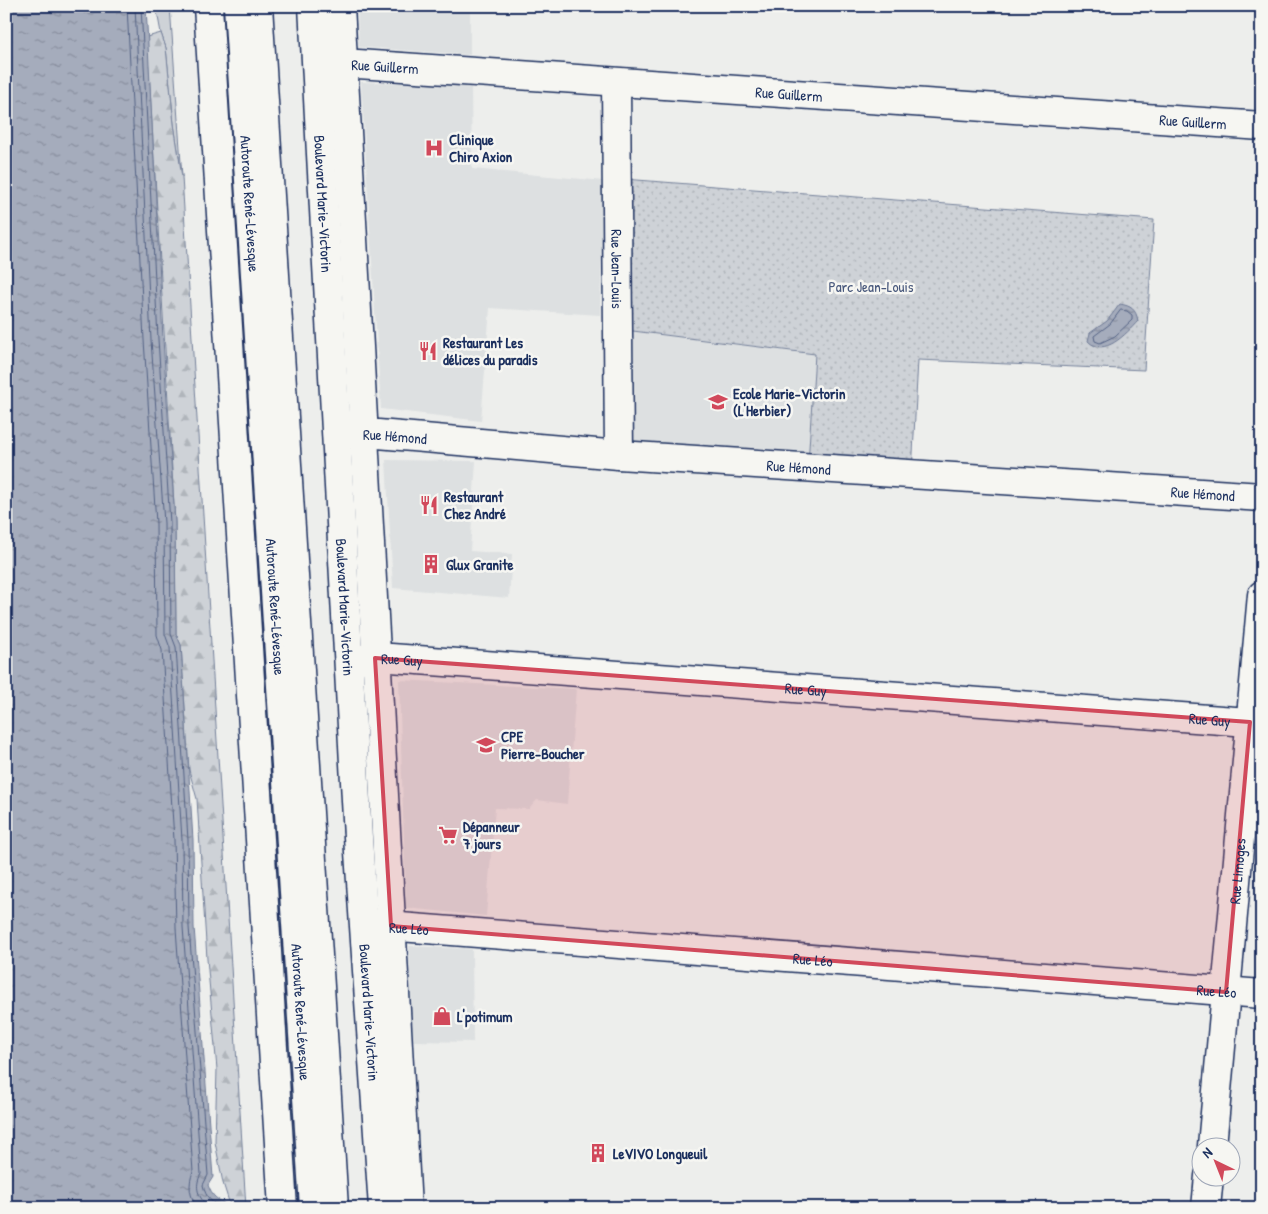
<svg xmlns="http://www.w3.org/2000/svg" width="1268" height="1214" font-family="'Patrick Hand',sans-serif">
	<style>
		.built { fill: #dde0e1 }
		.grass { fill: #ced2d7; stroke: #74809a }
		.forest { fill: url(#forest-firs); stroke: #74809a }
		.park { fill: url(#park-dots); stroke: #74809a }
		.water { fill: url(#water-ripples); stroke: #6e7a96 }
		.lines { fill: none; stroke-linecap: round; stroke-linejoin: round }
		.shore { stroke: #526184; stroke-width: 1 }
		.minor-casing { stroke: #1b2f5e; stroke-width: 31 }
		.highway-casing { stroke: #1b2f5e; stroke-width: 31 }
		.minor { stroke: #f6f6f2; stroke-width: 28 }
		.highway { stroke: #f6f6f2; stroke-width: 28 }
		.marked { fill: #d1495b; fill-opacity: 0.2; stroke: #d1495b; stroke-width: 4; stroke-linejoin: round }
		.labels { text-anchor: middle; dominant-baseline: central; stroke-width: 5; stroke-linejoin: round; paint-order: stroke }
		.street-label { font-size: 15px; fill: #1b2f5e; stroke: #f6f6f2 }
		.poi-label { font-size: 15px; font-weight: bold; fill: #1b2f5e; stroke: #f6f6f2; text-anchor: start }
		.park-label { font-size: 15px; fill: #48587c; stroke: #f6f6f2 }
	</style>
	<defs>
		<pattern id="forest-firs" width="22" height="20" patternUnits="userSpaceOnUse" patternTransform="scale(1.25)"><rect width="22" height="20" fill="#ced2d7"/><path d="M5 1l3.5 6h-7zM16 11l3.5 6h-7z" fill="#b0b5bb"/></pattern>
		<pattern id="park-dots" width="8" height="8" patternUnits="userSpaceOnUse" patternTransform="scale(1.25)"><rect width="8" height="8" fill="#ced2d7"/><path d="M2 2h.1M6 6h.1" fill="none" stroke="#b0b5bb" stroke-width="1.8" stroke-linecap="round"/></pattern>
		<pattern id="water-ripples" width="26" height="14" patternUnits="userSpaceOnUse" patternTransform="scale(1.25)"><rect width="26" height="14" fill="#a5acbc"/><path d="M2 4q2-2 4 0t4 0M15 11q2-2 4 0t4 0" fill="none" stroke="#868c9c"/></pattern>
	</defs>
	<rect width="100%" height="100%" fill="#edeeec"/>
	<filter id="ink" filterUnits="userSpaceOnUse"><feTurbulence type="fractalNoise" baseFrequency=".02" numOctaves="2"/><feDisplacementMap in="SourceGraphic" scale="10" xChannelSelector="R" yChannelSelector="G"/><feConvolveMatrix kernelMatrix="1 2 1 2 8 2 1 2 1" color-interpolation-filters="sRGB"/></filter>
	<g filter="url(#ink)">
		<g class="built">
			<polygon points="357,6 470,6 470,55 359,47"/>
			<polygon points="361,82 471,84 472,169 604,181 600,315 490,308 481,421 381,409"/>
			<polygon points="625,330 815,354 808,464 623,450"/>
			<polygon points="386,460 476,461 470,551 512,554 509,598 393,588"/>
			<polygon points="399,680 576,689 567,804 537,800 529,809 495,808 486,916 406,908"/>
			<polygon points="409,946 472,949 473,1042 412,1041"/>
		</g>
		<polygon class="grass" points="156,6 170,6 182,177 174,124 166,48 161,33"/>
		<polygon class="forest" points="161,33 166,48 174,124 182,177 246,1208 231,1208 223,1183 215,1142 217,1069 207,959 197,799 189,770 181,645 176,634 175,522 147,37"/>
		<polygon class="park" points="624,179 1154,220 1144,370 918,360 912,472 808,464 815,354 625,330"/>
		<g class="water">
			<path d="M6,6h140l17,333 12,183 1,112 5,11 12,195 1,87 19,250 -5,8c4,12 9,14 19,20v3h-221z"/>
			<path d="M1120,304c11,2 16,5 18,17 -12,13 -34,37 -50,20l2,-8 17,-12z"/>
		</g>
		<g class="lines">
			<g class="shore">
				<path d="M127,6l17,334 12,183 1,112 5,15 12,190 2,88 17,244c-5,12 -4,25 5,36"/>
				<path d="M135,6l16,334 13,183 1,111 5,14 12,192 1,87 18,247c-7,13 -3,23 8,34"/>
				<path d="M141,6l17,333 12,184 1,111 5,13 12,193 1,87 19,248 -5,10c3,13 8,17 19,23"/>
				<polygon points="1121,310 1127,311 1132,315 1132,320 1115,336 1100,343 1095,341 1094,336 1110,324"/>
			</g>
			<g class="minor-casing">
				<g id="minor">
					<path id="s1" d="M313,6l45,831 25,371"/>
					<polyline points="340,6 407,1208"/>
					<path id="s2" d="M325,65l33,-1 904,62"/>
					<path id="s3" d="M616,83l3,372"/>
					<path id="s4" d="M346,434h32l241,21 643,42"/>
					<path id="s5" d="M358,659l33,-1 871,65"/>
					<path id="s6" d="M373,927h27l862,67"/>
					<path id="s7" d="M1212,1146l50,-551"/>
					<polyline points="1206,1208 1209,1176"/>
				</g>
			</g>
			<g class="highway-casing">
				<g id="highway">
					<polyline points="208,6 283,1208"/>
					<path id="s8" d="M238,6l76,1202"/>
					<polyline points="258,6 334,1208"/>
				</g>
			</g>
			<use href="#minor" class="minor"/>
			<use href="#highway" class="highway"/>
		</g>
	</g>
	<path class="marked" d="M375,658l875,64 -24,270 -835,-66z"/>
	<defs>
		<g id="hospital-bare" transform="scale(1.5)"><path d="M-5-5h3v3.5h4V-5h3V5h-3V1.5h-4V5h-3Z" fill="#d1495b" stroke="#f6f6f2" stroke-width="2.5" paint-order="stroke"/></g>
		<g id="restaurant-bare" transform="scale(1.5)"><path d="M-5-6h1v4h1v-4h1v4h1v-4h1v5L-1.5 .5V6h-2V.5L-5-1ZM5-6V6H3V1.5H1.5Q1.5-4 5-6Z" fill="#d1495b" stroke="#f6f6f2" stroke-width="2.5" paint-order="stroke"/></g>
		<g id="school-bare" transform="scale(1.5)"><path d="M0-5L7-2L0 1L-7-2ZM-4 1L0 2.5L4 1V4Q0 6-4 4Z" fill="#d1495b" stroke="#f6f6f2" stroke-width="2.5" paint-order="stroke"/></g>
		<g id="building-bare" transform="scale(1.5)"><path d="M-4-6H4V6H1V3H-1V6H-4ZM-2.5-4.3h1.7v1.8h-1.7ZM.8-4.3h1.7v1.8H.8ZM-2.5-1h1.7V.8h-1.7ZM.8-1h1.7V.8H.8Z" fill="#d1495b" stroke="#f6f6f2" stroke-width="2.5" paint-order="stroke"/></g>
		<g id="supermarket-bare" transform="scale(1.5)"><path d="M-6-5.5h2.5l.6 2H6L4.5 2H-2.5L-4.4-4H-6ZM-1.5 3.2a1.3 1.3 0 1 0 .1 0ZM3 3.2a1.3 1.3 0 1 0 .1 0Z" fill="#d1495b" stroke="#f6f6f2" stroke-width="2.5" paint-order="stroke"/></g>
		<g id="shop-bare" transform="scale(1.5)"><path d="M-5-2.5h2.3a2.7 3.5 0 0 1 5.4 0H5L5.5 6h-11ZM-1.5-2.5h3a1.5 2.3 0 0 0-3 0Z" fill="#d1495b" stroke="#f6f6f2" stroke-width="2.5" paint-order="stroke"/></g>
	</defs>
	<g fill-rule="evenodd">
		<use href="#hospital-bare" x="434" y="148"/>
		<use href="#restaurant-bare" x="428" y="351"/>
		<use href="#school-bare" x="718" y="402"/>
		<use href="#restaurant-bare" x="429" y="505"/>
		<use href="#building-bare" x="431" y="564"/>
		<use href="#school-bare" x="486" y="745"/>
		<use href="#supermarket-bare" x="448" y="835"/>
		<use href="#shop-bare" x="442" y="1016"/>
		<use href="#building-bare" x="598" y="1153"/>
	</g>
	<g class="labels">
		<g class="street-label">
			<text stroke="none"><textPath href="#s2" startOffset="60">Rue Guillerm</textPath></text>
			<text stroke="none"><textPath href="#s2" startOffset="465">Rue Guillerm</textPath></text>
			<text stroke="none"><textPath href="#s2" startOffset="870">Rue Guillerm</textPath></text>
			<text stroke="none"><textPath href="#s8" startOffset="198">Autoroute René-Lévesque</textPath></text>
			<text stroke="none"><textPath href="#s1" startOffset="198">Boulevard Marie-Victorin</textPath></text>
			<text stroke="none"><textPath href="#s3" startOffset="186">Rue Jean-Louis</textPath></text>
			<text stroke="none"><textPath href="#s4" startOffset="49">Rue Hémond</textPath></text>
			<text stroke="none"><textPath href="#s4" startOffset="454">Rue Hémond</textPath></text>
			<text stroke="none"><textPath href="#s4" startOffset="859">Rue Hémond</textPath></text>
			<text stroke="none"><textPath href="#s8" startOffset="602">Autoroute René-Lévesque</textPath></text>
			<text stroke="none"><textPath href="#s1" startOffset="602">Boulevard Marie-Victorin</textPath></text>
			<text stroke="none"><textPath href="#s5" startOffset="44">Rue Guy</textPath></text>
			<text stroke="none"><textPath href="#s5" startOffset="449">Rue Guy</textPath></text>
			<text stroke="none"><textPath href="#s5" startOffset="854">Rue Guy</textPath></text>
			<text stroke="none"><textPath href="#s7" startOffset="276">Rue Limoges</textPath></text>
			<text stroke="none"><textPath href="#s6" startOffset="36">Rue Léo</textPath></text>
			<text stroke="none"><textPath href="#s6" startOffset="441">Rue Léo</textPath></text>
			<text stroke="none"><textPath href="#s6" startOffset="846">Rue Léo</textPath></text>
			<text stroke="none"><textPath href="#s8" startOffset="1008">Autoroute René-Lévesque</textPath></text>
			<text stroke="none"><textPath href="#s1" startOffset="1008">Boulevard Marie-Victorin</textPath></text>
		</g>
		<g class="poi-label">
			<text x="449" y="139">Clinique<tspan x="449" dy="17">Chiro Axion</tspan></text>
			<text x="443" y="342">Restaurant Les<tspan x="443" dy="17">délices du paradis</tspan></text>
			<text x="733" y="393">Ecole Marie-Victorin<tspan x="733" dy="17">(L'Herbier)</tspan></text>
			<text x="444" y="496">Restaurant<tspan x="444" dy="17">Chez André</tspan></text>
			<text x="446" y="564">Glux Granite</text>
			<text x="501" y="736">CPE<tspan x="501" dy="17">Pierre-Boucher</tspan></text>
			<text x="463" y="826">Dépanneur<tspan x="463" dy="17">7 jours</tspan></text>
			<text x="457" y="1016">L'potimum</text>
			<text x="613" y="1153">LeVIVO Longueuil</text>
		</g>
		<g class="park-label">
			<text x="871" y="286">Parc Jean-Louis</text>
		</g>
	</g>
	<rect width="1268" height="1214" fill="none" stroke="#f6f6f2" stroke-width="25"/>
	<rect x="12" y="12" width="1243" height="1189" fill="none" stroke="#1b2f5e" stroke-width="2" filter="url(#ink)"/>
	<g transform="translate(1216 1162) rotate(317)"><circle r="24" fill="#f6f6f2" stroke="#9ea6b7"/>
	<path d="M0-4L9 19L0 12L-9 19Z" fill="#d1495b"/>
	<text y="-8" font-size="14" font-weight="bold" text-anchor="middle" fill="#1b2f5e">N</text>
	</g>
</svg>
